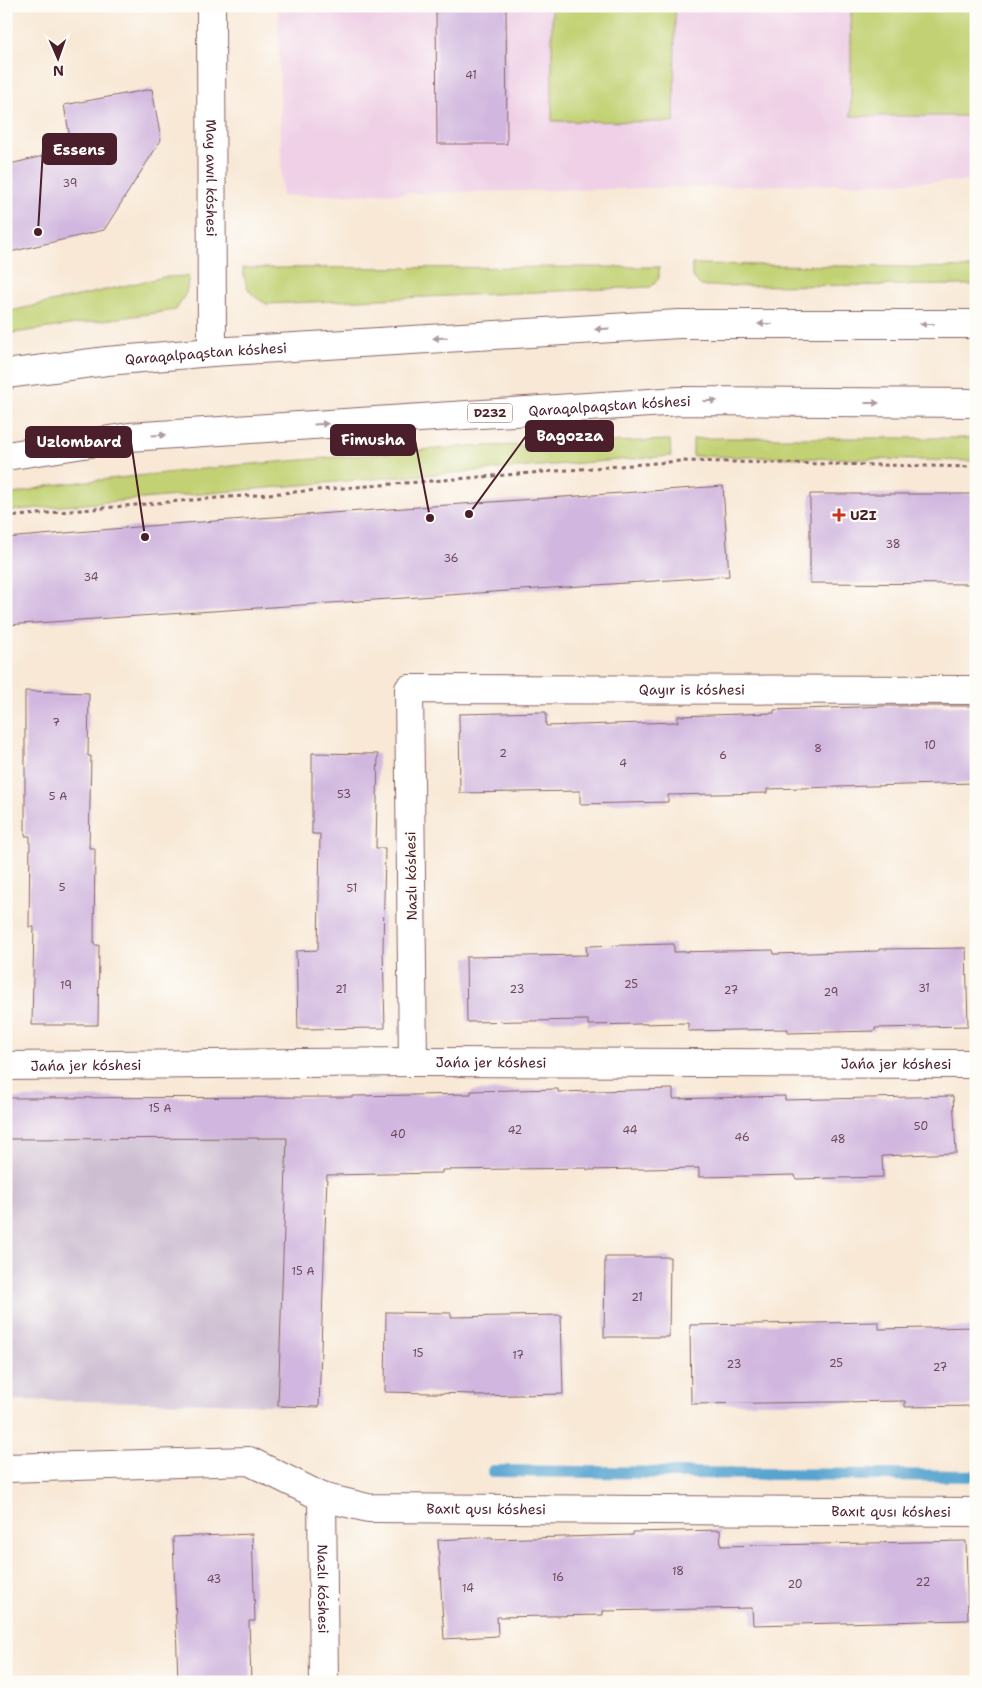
<svg xmlns="http://www.w3.org/2000/svg" width="982" height="1688" font-family="'Shantell Sans',sans-serif">
	<style>
		.built { fill: #efd0e6 }
		.industrial { fill: #cdbed2 }
		.green { fill: #c2d173; stroke: #86784f }
		.lines { fill: none; stroke-linecap: round; stroke-linejoin: round }
		.stream { stroke: #58a4d0; stroke-width: 12 }
		.building { fill: #d1b7df }
		.street-casing { stroke: #876566; stroke-width: 30 }
		.primary-casing { stroke: #876566; stroke-width: 30 }
		.path { stroke: #876566; stroke-width: 3; stroke-dasharray: 4 4; stroke-linecap: butt }
		.street { stroke: #fff; stroke-width: 28 }
		.primary { stroke: #fff; stroke-width: 28 }
		.oneway { fill: #ae9aa0 }
		.poi-dot { fill: #c8321e; stroke: #fdfcf7; stroke-width: 2 }
		.labels { text-anchor: middle; dominant-baseline: central; stroke-width: 4.5; stroke-linejoin: round; paint-order: stroke }
		.number-label { font-size: 11px; fill: #6c4558 }
		.shield { fill: #fdfcf7; stroke: #806168; stroke-width: 1 }
		.shield-label { font-size: 12px; font-weight: bold; fill: #4a1f2b }
		.street-label { font-size: 14px; fill: #4a1f2b; stroke: #fdfcf7 }
		.poi-label { font-size: 14px; font-weight: bold; fill: #4a1f2b; stroke: #fdfcf7; text-anchor: start }
		.leader { fill: none; stroke: #4a1f2b; stroke-width: 2 }
		.callout-dot { fill: #4a1f2b; stroke: #fdfcf7; stroke-width: 2 }
		.callout { fill: #4a1f2b; stroke: #4a1f2b; stroke-width: 2 }
		.callout-label { font-size: 15px; text-anchor: middle; font-weight: bold; fill: #fff }
	</style>
	<rect width="100%" height="100%" fill="#fdfcf7"/>
	<filter id="ink" filterUnits="userSpaceOnUse"><feTurbulence type="fractalNoise" baseFrequency=".02" numOctaves="2"/><feDisplacementMap in="SourceGraphic" scale="10" xChannelSelector="R" yChannelSelector="G"/><feConvolveMatrix kernelMatrix="1 2 1 2 8 2 1 2 1" color-interpolation-filters="sRGB"/></filter>
	<filter id="wash" filterUnits="userSpaceOnUse"><feTurbulence type="fractalNoise" baseFrequency=".0096" numOctaves="4" result="noise"/><feDisplacementMap in="SourceGraphic" scale="20" xChannelSelector="R" yChannelSelector="G"/><feGaussianBlur stdDeviation="1.12" result="paint"/><feColorMatrix in="noise" values="0 0 0 0 0 0 0 0 0 0 0 0 0 0 0 0 0 1.4 0 .05"/><feComposite in="paint" operator="in"/></filter>
	<g filter="url(#wash)">
		<rect width="100%" height="100%" fill="#f8e8d5"/>
		<polygon class="built" points="278,6 976,6 976,181 282,196"/>
		<polygon class="industrial" points="314,1097 330,1098 319,1407 216,1403 6,1400 6,1098"/>
		<g class="green">
			<polygon points="552,6 675,6 674,122 552,121"/>
			<rect x="851" y="6" width="125" height="110"/>
			<polygon points="692,264 976,268 976,285 701,286 692,276"/>
			<path d="M659,267v11l-8,9 -384,17c-18,-9 -22,-16 -24,-36z"/>
			<polygon points="189,276 186,293 176,310 6,334 6,312 164,277"/>
			<polygon points="717,438 976,438 976,461 693,456 693,439"/>
			<polygon points="670,440 671,456 346,481 6,511 6,496 52,485 241,465 461,447"/>
		</g>
		<g class="lines">
			<polyline class="stream" points="493,1471 976,1476"/>
		</g>
		<g id="blocks">
			<g class="building">
				<polygon points="436,6 506,6 507,144 437,144"/>
				<polygon points="152,89 161,140 104,230 6,253 6,165 72,149 64,105"/>
				<polygon points="723,486 729,576 6,625 6,538 172,524"/>
				<polygon points="810,494 976,494 976,584 810,583"/>
				<polygon points="25,691 89,693 88,756 91,756 89,848 95,848 94,945 99,945 98,1025 32,1025 34,927 29,927 30,836 25,836"/>
				<polygon points="886,706 973,706 974,783 767,789 767,793 668,795 668,802 580,804 580,791 460,793 459,714 546,712 546,726 678,722 678,716 774,713 774,710"/>
				<polygon points="312,753 378,754 376,848 385,848 383,949 385,1028 298,1029 296,951 318,950 320,834 312,834"/>
				<polygon points="674,944 674,952 773,950 774,954 879,951 879,949 966,948 968,1026 875,1028 875,1031 788,1033 788,1029 688,1031 688,1023 588,1025 588,1020 467,1022 466,957 587,955 586,946"/>
				<polygon points="558,1089 558,1092 673,1089 673,1099 785,1096 785,1100 953,1096 956,1153 882,1156 883,1177 796,1179 795,1175 699,1177 699,1168 587,1170 587,1168 442,1170 442,1173 327,1175 319,1407 278,1406 287,1138 6,1139 6,1098 353,1097 353,1096 471,1094 471,1091"/>
				<polygon points="605,1257 670,1257 669,1337 604,1337"/>
				<polygon points="386,1312 451,1313 451,1317 561,1315 563,1394 475,1396 475,1394 385,1392"/>
				<polygon points="879,1322 879,1329 976,1327 976,1406 905,1407 905,1401 691,1404 690,1325"/>
				<polygon points="720,1530 721,1546 966,1541 968,1620 753,1625 752,1608 603,1611 603,1615 497,1617 498,1636 444,1639 438,1540 492,1537 493,1539 633,1535 633,1532"/>
				<polygon points="252,1534 255,1621 249,1621 251,1682 178,1682 173,1537"/>
			</g>
		</g>
	</g>
	<g filter="url(#ink)">
		<use href="#blocks" fill-opacity="0" stroke="#876566" stroke-width="1"/>
		<g class="lines">
			<g class="street-casing">
				<g id="street">
					<path id="s1" d="M211,6l1,346"/>
					<path id="s2" d="M413,1062l-4,-373 567,1"/>
					<path id="s3" d="M6,1066l407,-4 563,2"/>
					<path id="s4" d="M6,1468l243,-7 73,36 46,11 608,4"/>
					<path id="s5" d="M322,1497l2,185"/>
				</g>
			</g>
			<g class="primary-casing">
				<g id="primary">
					<path id="s6" d="M6,374l101,-13 105,-9 467,-28h297"/>
					<path id="s7" d="M6,456l123,-19 551,-36 296,2"/>
				</g>
			</g>
			<polyline class="path" points="6,517 168,502 681,461 976,467"/>
			<use href="#street" class="street"/>
			<use href="#primary" class="primary"/>
		</g>
		<defs><path id="oneway-solid" d="M-6-.8H1V-3.2L6.5 0L1 3.2V.8H-6Z" transform="scale(1.25)"/></defs>
		<g class="oneway">
			<use href="#oneway-solid" transform="translate(765 324) rotate(180)"/>
			<use href="#oneway-solid" transform="translate(927 324) rotate(180)"/>
			<use href="#oneway-solid" transform="translate(602 329) rotate(177)"/>
			<use href="#oneway-solid" transform="translate(440 338) rotate(177)"/>
			<use href="#oneway-solid" transform="translate(710 401)"/>
			<use href="#oneway-solid" transform="translate(872 403)"/>
			<use href="#oneway-solid" transform="translate(321 424) rotate(-4)"/>
			<use href="#oneway-solid" transform="translate(159 435) rotate(-4)"/>
		</g>
	</g>
	<path class="poi-dot" d="M836.5 507.5h5v5h5v5h-5v5h-5v-5h-5v-5h5z"/>
	<g class="labels">
		<g class="number-label">
			<text x="471" y="75">41</text>
			<text x="70" y="183">39</text>
			<text x="893" y="544">38</text>
			<text x="451" y="558">36</text>
			<text x="91" y="577">34</text>
			<text x="56" y="722">7</text>
			<text x="930" y="745">10</text>
			<text x="818" y="748">8</text>
			<text x="503" y="753">2</text>
			<text x="723" y="755">6</text>
			<text x="623" y="763">4</text>
			<text x="344" y="794">53</text>
			<text x="58" y="796">5 А</text>
			<text x="62" y="887">5</text>
			<text x="352" y="888">51</text>
			<text x="631" y="984">25</text>
			<text x="66" y="985">19</text>
			<text x="924" y="988">31</text>
			<text x="341" y="989">21</text>
			<text x="517" y="989">23</text>
			<text x="731" y="990">27</text>
			<text x="831" y="992">29</text>
			<text x="160" y="1108">15 А</text>
			<text x="921" y="1126">50</text>
			<text x="515" y="1130">42</text>
			<text x="630" y="1130">44</text>
			<text x="398" y="1134">40</text>
			<text x="742" y="1137">46</text>
			<text x="838" y="1139">48</text>
			<text x="303" y="1271">15 А</text>
			<text x="637" y="1297">21</text>
			<text x="418" y="1353">15</text>
			<text x="518" y="1355">17</text>
			<text x="836" y="1363">25</text>
			<text x="734" y="1364">23</text>
			<text x="940" y="1367">27</text>
			<text x="678" y="1571">18</text>
			<text x="558" y="1577">16</text>
			<text x="214" y="1579">43</text>
			<text x="923" y="1582">22</text>
			<text x="795" y="1584">20</text>
			<text x="468" y="1588">14</text>
		</g>
		<rect class="shield" x="467.5" y="403.5" width="45" height="19" rx="4"/>
		<g class="shield-label">
			<text x="490" y="413">D232</text>
		</g>
		<g class="street-label">
			<text stroke="none"><textPath href="#s1" startOffset="172">May awıl kóshesi</textPath></text>
			<text stroke="none"><textPath href="#s6" startOffset="201">Qaraqalpaqstan kóshesi</textPath></text>
			<text stroke="none"><textPath href="#s7" startOffset="606">Qaraqalpaqstan kóshesi</textPath></text>
			<text stroke="none"><textPath href="#s2" startOffset="656">Qayır is kóshesi</textPath></text>
			<text transform="translate(411 876) rotate(-91)">Nazlı kóshesi</text>
			<text stroke="none"><textPath href="#s3" startOffset="485">Jańa jer kóshesi</textPath></text>
			<text stroke="none"><textPath href="#s3" startOffset="890">Jańa jer kóshesi</textPath></text>
			<text stroke="none"><textPath href="#s3" startOffset="80">Jańa jer kóshesi</textPath></text>
			<text stroke="none"><textPath href="#s4" startOffset="490">Baxıt qusı kóshesi</textPath></text>
			<text stroke="none"><textPath href="#s4" startOffset="895">Baxıt qusı kóshesi</textPath></text>
			<text stroke="none"><textPath href="#s5" startOffset="92">Nazlı kóshesi</textPath></text>
		</g>
		<g class="poi-label">
			<text x="850" y="515">UZI</text>
		</g>
	</g>
	<path class="leader" d="M38 232L43 149M469 514L526 436M430 518L415 440M145 537L131 442"/>
	<g class="callout-dot">
		<circle cx="38" cy="232" r="5"/>
		<circle cx="469" cy="514" r="5"/>
		<circle cx="430" cy="518" r="5"/>
		<circle cx="145" cy="537" r="5"/>
	</g>
	<g class="callout">
		<rect x="43" y="134" width="73" height="30" rx="5"/>
		<rect x="526" y="421" width="87" height="30" rx="5"/>
		<rect x="331" y="425" width="84" height="30" rx="5"/>
		<rect x="26" y="427" width="105" height="30" rx="5"/>
	</g>
	<g class="callout-label">
		<text x="79" y="155">Essens</text>
		<text x="570" y="441">Bagozza</text>
		<text x="373" y="445">Fimusha</text>
		<text x="79" y="447">Uzlombard</text>
	</g>
	<rect width="982" height="1688" fill="none" stroke="#fdfcf7" stroke-width="25"/>
	<g transform="translate(58 58) rotate(178)" stroke="#fdfcf7" stroke-width="4" paint-order="stroke">
	<path d="M0-4L9 19L0 12L-9 19Z" fill="#4a1f2b"/>
	<text y="-8" font-size="14" font-weight="bold" text-anchor="middle" fill="#4a1f2b">N</text>
	</g>
</svg>
